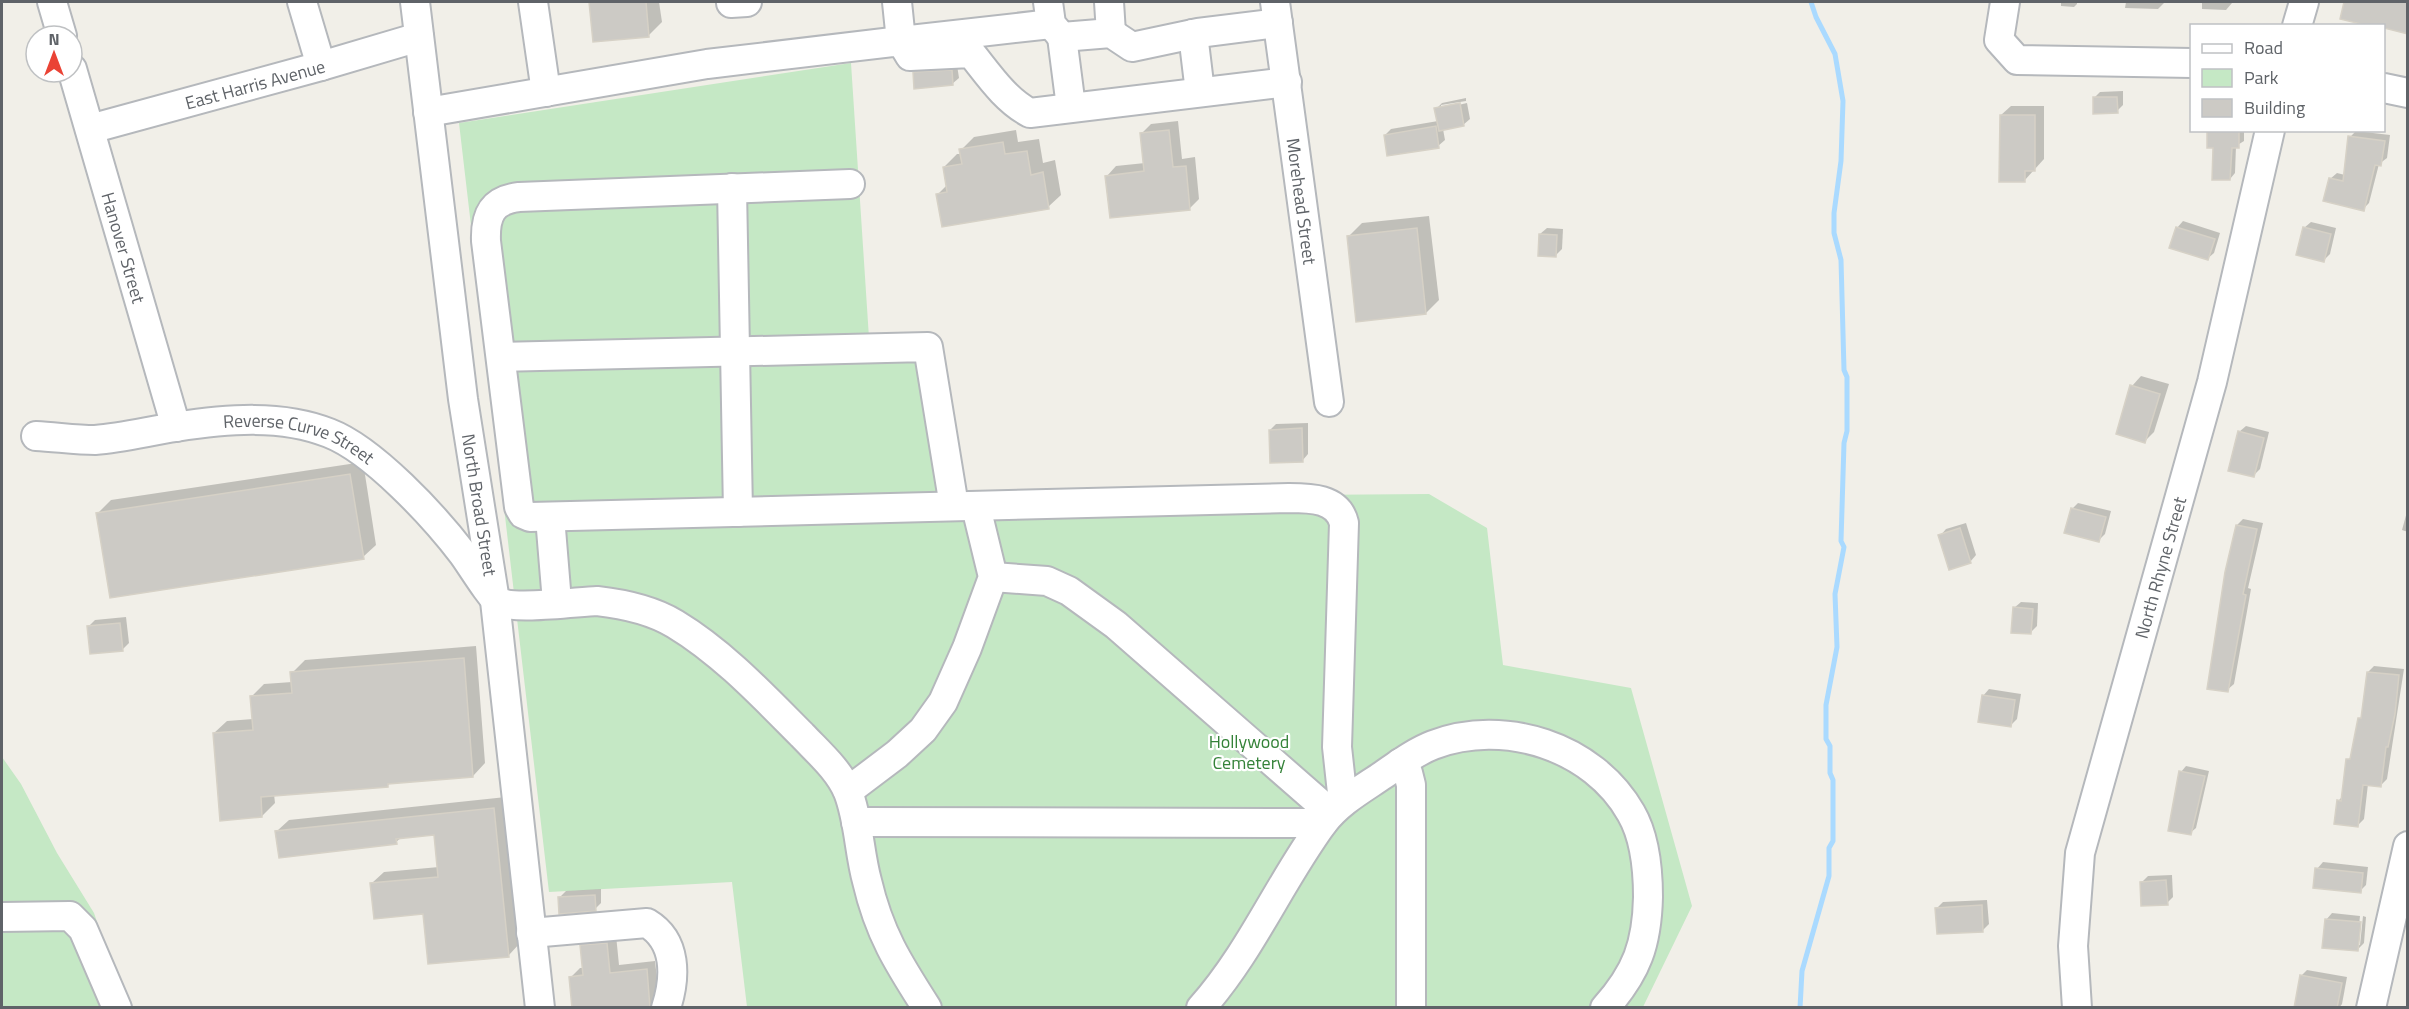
<svg xmlns="http://www.w3.org/2000/svg" width="2409" height="1009" font-family="'Titillium Web',sans-serif">
	<style>
		.green { fill: #c5e8c5 }
		.shadow { fill: #0003 }
		.lines { fill: none; stroke-linecap: round; stroke-linejoin: round }
		.stream { stroke: #aadaff; stroke-width: 5 }
		.building { fill: #cccac5; stroke: #d6d1c6; stroke-width: 1.5 }
		.minor-casing { stroke: #b5b8bc; stroke-width: 32 }
		.minor { stroke: #fff; stroke-width: 28 }
		.labels { text-anchor: middle; dominant-baseline: central; stroke-width: 4.5; stroke-linejoin: round; paint-order: stroke }
		.street-label { font-size: 18px; fill: #5f6368; stroke: #fff }
		.park-label { font-size: 18px; fill: #348238; stroke: #fff }
	</style>
	<rect width="100%" height="100%" fill="#f1efe8"/>
	<g class="green">
		<polygon points="851,63 869,338 938,336 965,498 1429,494 1487,528 1503,665 1631,688 1692,906 1643,1007 747,1007 732,882 549,892 459,123"/>
		<polygon points="2,757 21,784 57,853 94,913 126,1007 2,1007"/>
	</g>
	<g class="shadow">
		<polygon points="591,2 659,2 662,22 649,35 595,41"/>
		<polygon points="2061,2 2077,2 2077,4 2074,7 2061,6"/>
		<polygon points="2126,2 2164,2 2164,3 2158,9 2125,8"/>
		<polygon points="2202,2 2232,2 2232,3 2226,10 2202,9"/>
		<polygon points="2346,2 2408,2 2408,33 2384,27 2384,26 2342,18"/>
		<polygon points="957,65 959,78 952,84 914,73 921,67"/>
		<polygon points="2123,91 2123,105 2117,111 2094,98 2100,92"/>
		<polygon points="1466,98 1466,101 1441,105 1441,109 1467,103 1470,119 1463,125 1443,129 1445,140 1438,146 1385,135 1391,129 1438,121 1436,109 1442,103"/>
		<polygon points="2011,106 2044,106 2044,159 2024,181 2001,115"/>
		<polygon points="1178,121 1182,159 1195,157 1199,199 1189,209 1107,176 1116,166 1145,163 1142,133 1151,124"/>
		<polygon points="1016,130 1018,142 1039,139 1043,163 1055,160 1061,195 1048,207 938,194 947,185 944,167 957,154 962,154 961,150 974,137"/>
		<polygon points="2208,130 2244,130 2244,141 2236,146 2235,173 2230,179"/>
		<polygon points="2356,131 2390,135 2387,158 2379,164 2369,203 2363,209 2330,179 2337,173 2345,175 2350,137"/>
		<polygon points="1429,216 1439,300 1426,313 1349,236 1362,223"/>
		<polygon points="2183,221 2220,233 2214,253 2207,259 2177,228"/>
		<polygon points="2311,222 2336,228 2330,254 2324,260 2304,228"/>
		<polygon points="1547,228 1563,229 1562,249 1555,256 1540,234"/>
		<polygon points="2141,376 2169,384 2154,432 2145,441 2132,386"/>
		<polygon points="1308,423 1308,454 1302,461 1270,430 1276,424"/>
		<polygon points="2246,426 2269,432 2260,469 2254,475 2239,432"/>
		<polygon points="363,462 376,545 363,557 98,513 111,500"/>
		<polygon points="2078,503 2111,511 2105,534 2099,540 2072,509"/>
		<polygon points="2408,508 2408,532 2402,530"/>
		<polygon points="2243,519 2263,523 2248,588 2251,589 2234,684 2227,690 2237,525"/>
		<polygon points="1966,523 1976,555 1970,562 1940,536 1946,529"/>
		<polygon points="2021,602 2038,603 2037,626 2030,633 2014,608"/>
		<polygon points="126,617 129,643 122,650 88,627 95,620"/>
		<polygon points="476,646 485,763 473,776 391,782 387,786 274,794 275,803 262,816 214,733 227,721 253,719 251,697 264,684 292,682 292,673 305,660"/>
		<polygon points="2374,666 2404,669 2387,779 2380,786 2368,784 2364,819 2358,825 2338,801 2343,796 2348,760 2353,755 2360,719 2363,715 2368,672"/>
		<polygon points="1989,689 2021,694 2017,719 2011,725 1983,696"/>
		<polygon points="2186,766 2209,771 2196,828 2190,833 2181,772"/>
		<polygon points="506,797 520,943 509,955 372,883 384,872 439,867 436,833 402,837 396,842 277,831 289,820"/>
		<polygon points="2323,862 2368,867 2366,885 2360,891 2317,869"/>
		<polygon points="2172,875 2173,897 2167,903 2142,882 2148,876"/>
		<polygon points="601,889 601,903 595,909 560,897 566,891"/>
		<polygon points="1987,900 1989,924 1983,930 1937,908 1943,902"/>
		<polygon points="2332,913 2360,916 2357,945 2360,945 2363,916 2366,917 2364,943 2358,949 2326,920"/>
		<polygon points="616,935 619,965 655,961 660,1005 657,1008 574,1008 571,977 580,968 584,968 582,946 591,937"/>
		<polygon points="2307,970 2347,977 2342,1004 2339,1008 2296,1008 2301,976"/>
	</g>
	<g class="lines">
		<polyline class="stream" points="1800,1008 1802,971 1829,876 1829,848 1833,841 1833,780 1830,773 1830,746 1826,739 1826,705 1837,647 1835,594 1844,547 1841,541 1844,443 1847,431 1847,377 1844,370 1841,260 1834,233 1834,213 1841,161 1843,101 1835,54 1816,17 1811,2"/>
	</g>
	<g class="building">
		<polygon points="589,2 646,2 649,37 593,42"/>
		<polygon points="2344,2 2408,2 2408,34 2384,28 2384,26 2365,25 2340,19"/>
		<polygon points="952,70 953,85 914,89 913,72"/>
		<polygon points="2093,97 2117,97 2118,113 2093,114"/>
		<polygon points="1460,103 1464,126 1439,131 1434,108"/>
		<polygon points="2000,115 2035,115 2035,171 2025,171 2025,182 1999,182"/>
		<polygon points="1436,126 1439,148 1387,156 1384,135"/>
		<polygon points="1169,130 1173,167 1186,166 1190,210 1110,218 1105,176 1144,171 1140,133"/>
		<polygon points="2207,130 2239,130 2239,148 2232,148 2230,180 2212,180 2213,148 2207,148"/>
		<polygon points="2348,136 2385,141 2381,166 2375,165 2364,211 2323,201 2329,178 2343,181"/>
		<polygon points="1003,142 1005,154 1027,151 1031,175 1043,172 1049,209 942,227 936,194 947,192 943,167 962,164 959,149"/>
		<polygon points="2176,227 2215,239 2208,260 2169,248"/>
		<polygon points="2303,227 2331,234 2324,262 2296,255"/>
		<polygon points="1417,228 1426,314 1356,322 1347,236"/>
		<polygon points="1539,234 1557,235 1556,257 1538,256"/>
		<polygon points="2130,385 2160,394 2145,443 2116,434"/>
		<polygon points="1302,428 1303,462 1270,463 1269,430"/>
		<polygon points="2238,431 2264,438 2254,477 2228,471"/>
		<polygon points="350,474 364,559 110,598 96,513"/>
		<polygon points="2071,508 2106,517 2099,542 2064,533"/>
		<polygon points="2236,525 2257,529 2243,594 2246,595 2228,692 2207,689 2225,572"/>
		<polygon points="1960,528 1971,563 1949,570 1938,535"/>
		<polygon points="2013,607 2033,609 2031,634 2011,633"/>
		<polygon points="120,623 123,651 90,654 87,626"/>
		<polygon points="464,658 473,777 388,784 388,787 261,797 262,817 220,821 213,733 253,730 250,696 292,693 290,672"/>
		<polygon points="2367,672 2399,675 2395,714 2388,747 2386,747 2381,787 2363,785 2358,827 2334,824 2337,800 2341,801 2346,759 2350,759 2358,718 2361,718"/>
		<polygon points="1982,695 2015,700 2011,727 1978,722"/>
		<polygon points="2179,771 2205,776 2191,835 2168,831"/>
		<polygon points="494,808 509,957 428,964 423,914 374,919 370,883 438,877 434,835 396,839 397,844 279,858 275,831"/>
		<polygon points="2315,868 2363,873 2361,893 2313,888"/>
		<polygon points="2166,880 2168,905 2141,906 2140,882"/>
		<polygon points="595,895 596,911 559,914 558,897"/>
		<polygon points="1982,905 1983,932 1937,934 1935,908"/>
		<polygon points="2325,919 2361,922 2358,951 2322,948"/>
		<polygon points="607,943 610,973 647,969 650,1008 572,1008 569,977 583,975 580,945"/>
		<polygon points="2300,975 2342,983 2337,1008 2294,1008"/>
	</g>
	<g class="lines">
		<g class="minor-casing">
			<g id="minor">
				<polyline points="52,2 62,36"/>
				<polyline points="302,2 321,66"/>
				<path id="s1" d="M415,2l48,397 32,202 45,407"/>
				<polyline points="533,2 546,92"/>
				<polyline points="897,2 901,41 1051,24"/>
				<polyline points="1048,2 1051,24 1062,37 1111,33 1132,47 1198,33 1278,23"/>
				<polyline points="1109,2 1111,33"/>
				<path id="s2" d="M1275,2l54,400"/>
				<polyline points="2005,2 1999,40 2017,60 2192,63"/>
				<polyline points="731,3 747,2"/>
				<polyline points="2297,26 2304,2"/>
				<polyline points="1193,34 1200,92"/>
				<polyline points="1062,37 1071,107"/>
				<path id="s3" d="M72,69l104,358"/>
				<polyline points="2384,88 2408,93"/>
				<path d="M428,112l279,-48 194,-23 9,15 61,-3c17,21 34,47 59,60l257,-31"/>
				<path id="s4" d="M90,129l231,-63 98,-29"/>
				<path d="M850,184l-331,13c-27,3 -34,18 -33,44l33,266 4,7 7,3 759,-19c21,0 49,0 55,25l-7,224 6,55"/>
				<polyline points="732,188 738,512"/>
				<polyline points="502,357 928,347 954,506"/>
				<path id="s5" d="M36,436c20,1 40,4 59,4 28,-2 54,-9 81,-13 50,-8 106,-13 153,6 44,17 105,83 134,121 6,8 29,45 35,48 17,8 77,0 99,-1 27,3 55,9 78,23 48,29 88,72 127,111 16,17 37,35 46,57 11,28 11,60 19,89 12,52 31,82 60,127"/>
				<polyline points="550,517 557,602"/>
				<polyline points="993,577 1047,581 1069,591 1116,625 1331,813"/>
				<polyline points="1400,763 1408,773 1411,785 1411,1008"/>
				<polyline points="848,791 897,754 923,730 943,702 967,648 993,577 976,507"/>
				<path d="M856,822l467,1c16,-21 38,-33 60,-48 16,-11 32,-23 50,-30 71,-27 160,1 198,68 14,24 17,57 17,84 -1,47 -11,75 -43,111"/>
				<polyline points="2,917 70,916 83,929 117,1008"/>
				<path d="M531,933l116,-10c30,18 29,54 19,85"/>
				<path d="M1201,1008c50,-56 78,-125 122,-185"/>
				<path id="s6" d="M2077,1008l-4,-62 7,-93 132,-471 58,-252"/>
				<polyline points="2371,1008 2408,846"/>
			</g>
		</g>
		<use href="#minor" class="minor"/>
	</g>
	<g class="labels">
		<g class="street-label">
			<text stroke="none"><textPath href="#s4" startOffset="171">East Harris Avenue</textPath></text>
			<text stroke="none"><textPath href="#s2" startOffset="201">Morehead Street</textPath></text>
			<text stroke="none"><textPath href="#s3" startOffset="186">Hanover Street</textPath></text>
			<text stroke="none"><textPath href="#s5" startOffset="268">Reverse Curve Street</textPath></text>
			<text stroke="none"><textPath href="#s1" startOffset="507">North Broad Street</textPath></text>
			<text stroke="none"><textPath href="#s6" startOffset="452">North Rhyne Street</textPath></text>
		</g>
		<g class="park-label">
			<text x="1249" y="741">Hollywood<tspan x="1249" dy="21">Cemetery</tspan></text>
		</g>
	</g>
	<rect width="2409" height="1009" fill="none" stroke="#5f6368" stroke-width="6"/>
	<rect x="2190" y="24" width="195" height="108" fill="#ffffff" stroke="#bfc1c3" stroke-width="1.5"/>
	<rect x="2202" y="44" width="30" height="9" fill="#ffffff" stroke="#bfc1c3" stroke-width="1.5"/>
	<text x="2244" y="54" font-size="18" fill="#5f6368">Road</text>
	<rect x="2202" y="69" width="30" height="18" fill="#c5e8c5" stroke="#bfc1c3" stroke-width="1.5"/>
	<text x="2244" y="84" font-size="18" fill="#5f6368">Park</text>
	<rect x="2202" y="99" width="30" height="18" fill="#cccac5" stroke="#bfc1c3" stroke-width="1.5"/>
	<text x="2244" y="114" font-size="18" fill="#5f6368">Building</text>
	<g transform="translate(54 54)"><circle r="28" fill="#ffffff" stroke="#bfc1c3" stroke-width="1.5"/>
	<path d="M0-4.5L10 22L0 15L-10 22Z" fill="#ea4335"/>
	<text y="-9" font-size="16" font-weight="bold" text-anchor="middle" fill="#5f6368">N</text>
	</g>
</svg>
